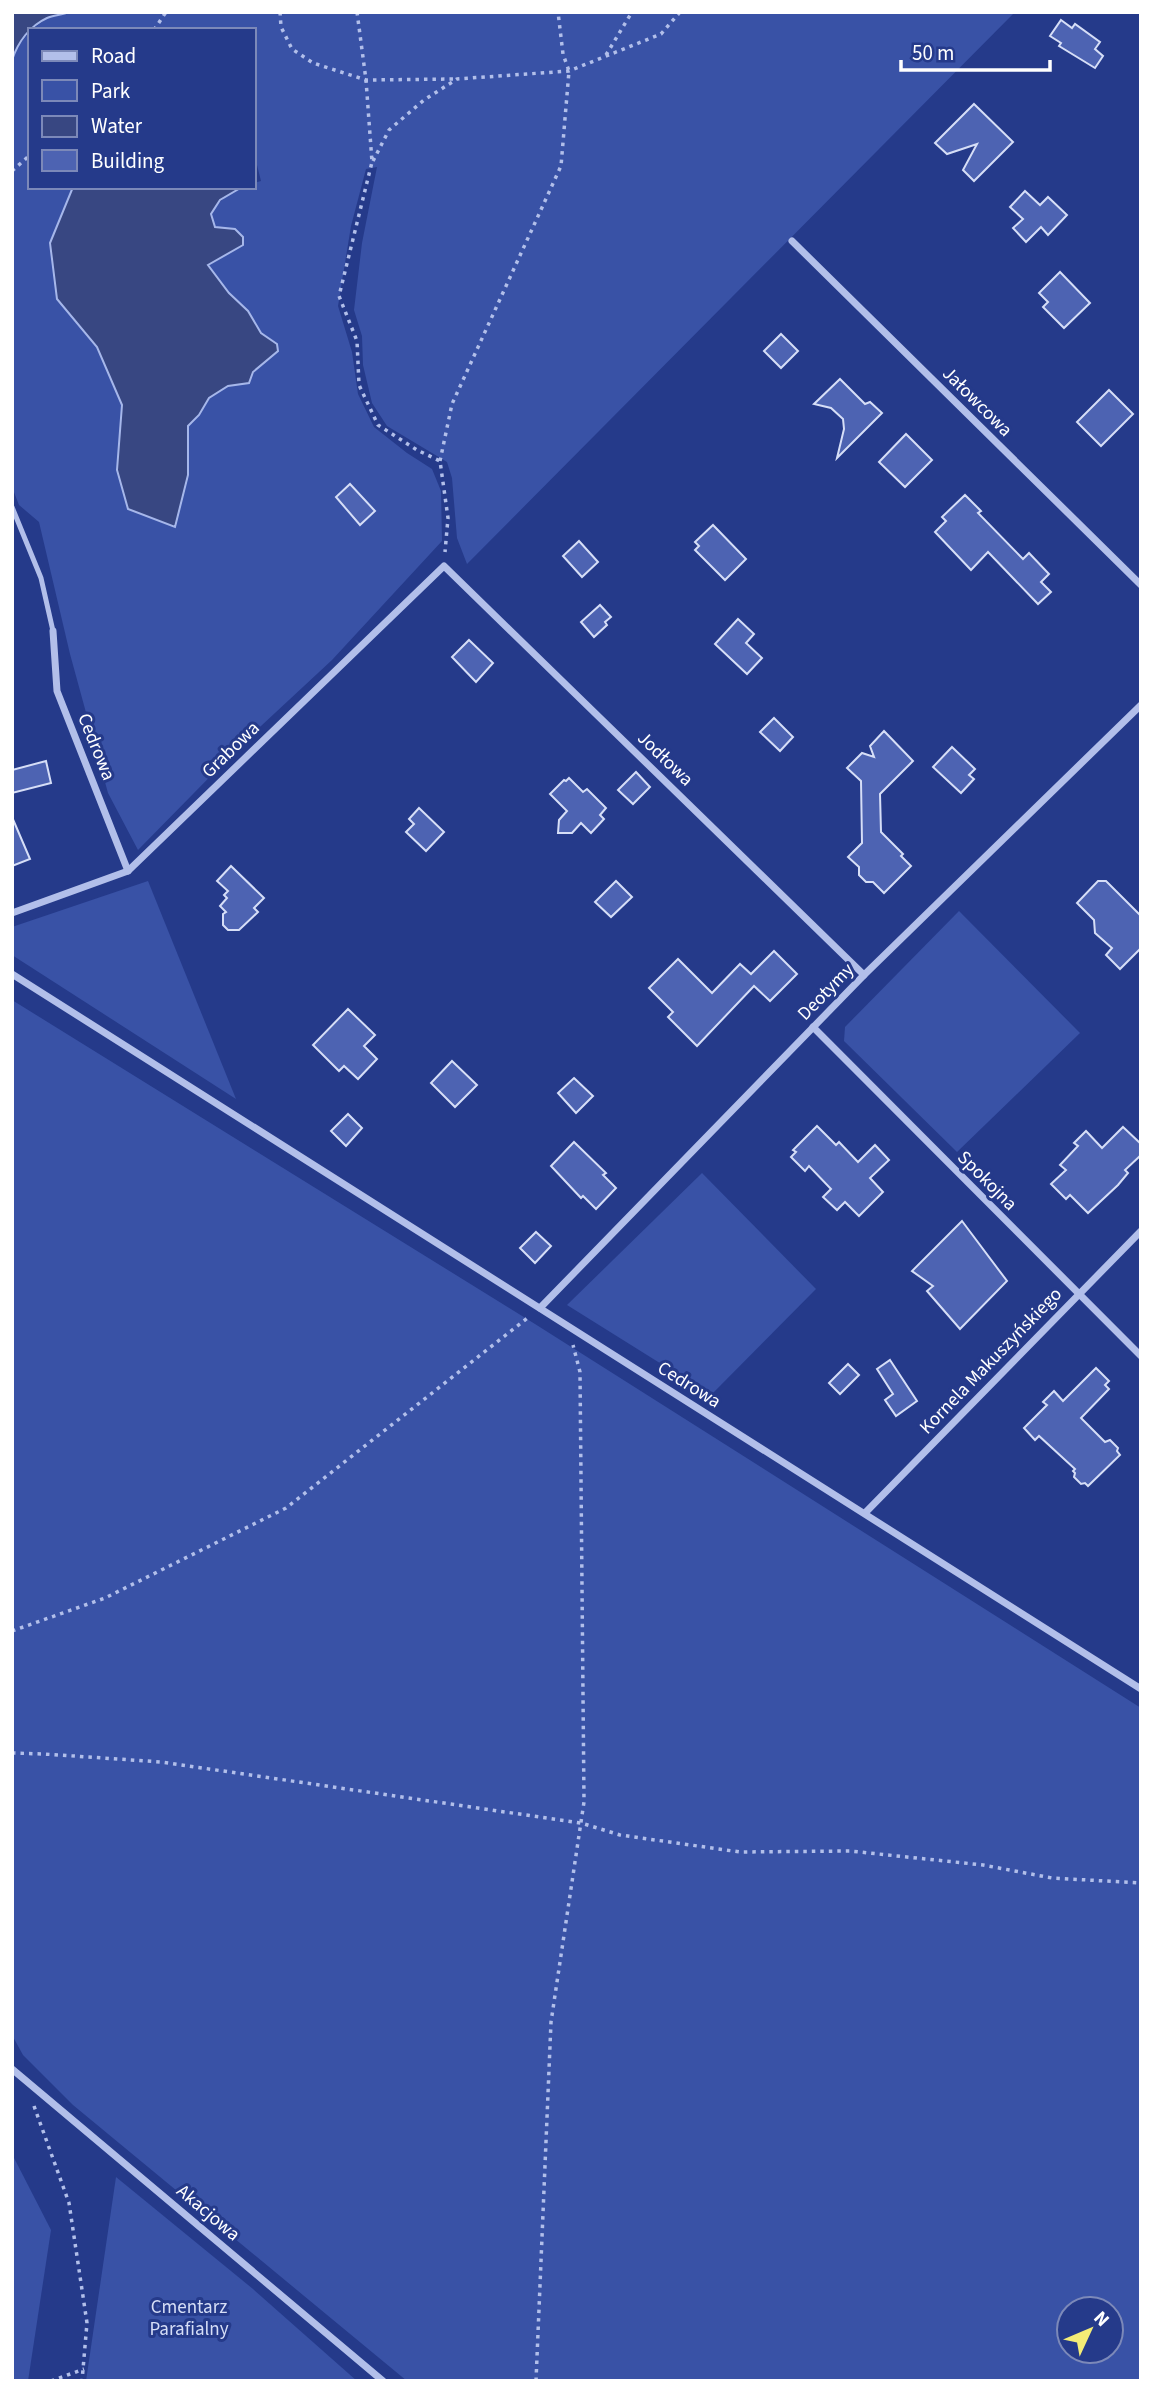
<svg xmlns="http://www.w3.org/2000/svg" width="1153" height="2393" font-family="'Source Sans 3',sans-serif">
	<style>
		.green { fill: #3952a6; fill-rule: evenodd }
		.water { fill: #384782; stroke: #a6b7ea; stroke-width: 2 }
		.building { fill: #4d63b2; stroke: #d6def7; stroke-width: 2 }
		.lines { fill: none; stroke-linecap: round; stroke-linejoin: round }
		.path { stroke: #b2bfea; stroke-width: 3.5; stroke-dasharray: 3.5 5; stroke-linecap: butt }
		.service { stroke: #b2bfea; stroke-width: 5 }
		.minor { stroke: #b2bfea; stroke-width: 7 }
		.labels { text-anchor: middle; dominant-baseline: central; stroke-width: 6; stroke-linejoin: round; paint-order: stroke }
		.street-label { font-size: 19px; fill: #fff; stroke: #253a8a }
		.park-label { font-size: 19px; fill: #d6def7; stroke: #253a8a }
	</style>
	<rect width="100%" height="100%" fill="#253a8a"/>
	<g class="green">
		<path d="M69,12h946l-548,552 -10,-26 -5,-60 -5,-16 -60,-36 -15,-23 -9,-38 -1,-29 -8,-26 8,-67 15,-76 -11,2 -15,57 -13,80 14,46 6,42 16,33 33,26 25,16 9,22 1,50 -110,119 -85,79 -109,111 -30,-57 -38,-139 -31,-132 -20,-17 -7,-18v-427l5,-13 13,-15v155h43l-23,56 7,56 40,48 25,58 -5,65 58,57 13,-52v-49l11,-11 9,-17 20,-12 21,-3 4,-10 24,-29 -16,-11 -13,-22 -19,-18 -21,-29 34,-19 1,-8 -8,-8 -20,-2 -4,-13c10,-16 23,-27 43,-27v-4l7,-2 -7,-28v-123h-223l18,-13z"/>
		<polygon points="148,881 236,1099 12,955 12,927"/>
		<polygon points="959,911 1080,1033 957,1152 844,1041 845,1027"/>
		<path d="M12,1000l523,324 606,384v673h-734l-334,-276 -50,-50 -11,-20zM1069,2309h42v42h-42z"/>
		<polygon points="702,1173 816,1289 711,1395 567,1305"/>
		<polygon points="12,2154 51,2230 28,2381 12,2381"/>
		<polygon points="116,2177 253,2289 357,2381 86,2381"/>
	</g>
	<g class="water">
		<path d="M12,12h57c-7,3 -15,3 -22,6 -17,8 -29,24 -35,42z"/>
		<polygon points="73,187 242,187 220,200 211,214 215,227 235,229 243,237 243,245 208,265 229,293 248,311 261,333 277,344 278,351 253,372 249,383 228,386 209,398 199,415 188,426 188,475 175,527 128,509 117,470 122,405 97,347 57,299 50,243"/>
	</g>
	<g class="building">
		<polygon points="1061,20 1072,28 1075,24 1100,42 1095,49 1103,56 1095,68 1059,46 1061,43 1050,36"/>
		<polygon points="974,104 1013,142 974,181 963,170 977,144 947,154 935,143"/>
		<polygon points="1025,191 1040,205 1048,197 1067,215 1048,235 1041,227 1026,242 1013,228 1023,219 1010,207"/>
		<polygon points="1060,272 1090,303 1064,328 1043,307 1048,302 1039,293"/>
		<polygon points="781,334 798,351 781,368 764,351"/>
		<polygon points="840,379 865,404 870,402 882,413 837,458 844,429 843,419 831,408 814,404"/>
		<polygon points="1109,390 1133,414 1101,446 1077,422"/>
		<polygon points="906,434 932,460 905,487 879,462"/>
		<polygon points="350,484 375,511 360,525 336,497"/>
		<polygon points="965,495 981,511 978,513 1023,559 1029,553 1049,574 1041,582 1051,592 1038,604 988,552 971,570 935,532 946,521 942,517"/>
		<polygon points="713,525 746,559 725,580 695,550 699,546 695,542"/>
		<polygon points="579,541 598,562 582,577 563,556"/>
		<polygon points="600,605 611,617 605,622 607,625 594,637 581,622"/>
		<polygon points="738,619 754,634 746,643 762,658 747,674 715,644"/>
		<polygon points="469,640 493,663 476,682 452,657"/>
		<polygon points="774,718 793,737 780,751 760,732"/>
		<polygon points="884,731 913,761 880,794 881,832 903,854 901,856 911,866 884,893 873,882 866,882 859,875 859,867 848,857 862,843 861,781 847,768 862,753 874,757 870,746"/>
		<polygon points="952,747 975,769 969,775 974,779 961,793 933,767"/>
		<polygon points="46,761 51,783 12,793 12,770"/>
		<polygon points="636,772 650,787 633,804 618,790"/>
		<polygon points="569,778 583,792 587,789 606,808 600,815 604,819 591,833 581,823 572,833 558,833 559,820 567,811 550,794 564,780 566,781"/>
		<polygon points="419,808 444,832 426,851 406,832 414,824 409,819"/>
		<polygon points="12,817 30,859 12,866"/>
		<polygon points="231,866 264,898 254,908 258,912 239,930 228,930 223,925 223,914 226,912 220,906 227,898 224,895 228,891 217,881"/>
		<polygon points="616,881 632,897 611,917 595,902"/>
		<polygon points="1098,881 1106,881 1141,916 1141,948 1120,969 1106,955 1112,948 1095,933 1094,920 1077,903"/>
		<polygon points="774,951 797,974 770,1001 754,986 697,1046 668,1017 673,1012 649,988 678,959 712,993 740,964 751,974"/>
		<polygon points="348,1009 375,1035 364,1046 377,1059 358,1079 344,1066 339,1071 313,1045"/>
		<polygon points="452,1061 477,1085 455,1107 431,1083"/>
		<polygon points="574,1078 593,1096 576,1113 558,1093"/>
		<polygon points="348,1114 362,1128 346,1146 331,1131"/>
		<polygon points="817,1126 836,1145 839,1142 858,1162 875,1145 889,1160 870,1178 883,1192 859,1216 845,1202 837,1210 823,1197 831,1189 809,1166 805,1171 791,1157 796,1152 793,1150"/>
		<polygon points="1123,1127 1141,1144 1141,1155 1125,1170 1128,1173 1118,1185 1088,1213 1070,1195 1066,1199 1051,1184 1066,1170 1060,1165 1078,1146 1074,1143 1086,1131 1102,1148"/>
		<polygon points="574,1142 606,1173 603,1175 616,1188 596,1209 583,1196 581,1198 551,1166"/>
		<polygon points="962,1221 1007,1281 960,1329 927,1291 933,1286 912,1271"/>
		<polygon points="536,1232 551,1246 535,1263 520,1248"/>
		<polygon points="890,1360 917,1401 896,1416 885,1400 893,1394 877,1369"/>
		<polygon points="848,1364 859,1375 840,1394 829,1383"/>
		<polygon points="1096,1368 1109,1381 1105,1385 1109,1389 1081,1418 1105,1442 1110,1440 1118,1448 1117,1451 1120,1455 1088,1486 1085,1483 1081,1484 1074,1477 1075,1473 1073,1471 1075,1469 1039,1436 1035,1440 1024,1428 1047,1405 1043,1402 1054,1391 1063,1401"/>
	</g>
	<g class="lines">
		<g class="path">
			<polyline points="280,12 281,27 292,49 313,63 366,80 453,79"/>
			<polyline points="357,12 366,80 372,162 339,296 357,341 359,385 378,425 417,450 440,461 448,518 445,552"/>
			<polyline points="154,30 166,12"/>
			<polyline points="606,55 632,12"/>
			<polyline points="373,161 389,130 424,100 457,79 569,71 661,34 680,12"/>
			<polyline points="12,171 30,155"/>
			<polyline points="440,461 452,404 561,166 569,71 563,54 558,12"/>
			<polyline points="12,1631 105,1598 286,1508 530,1316"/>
			<polyline points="12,1753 44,1754 161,1762 581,1823 620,1835 740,1852 850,1851 983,1865 1052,1878 1141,1883"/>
			<polyline points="34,2106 69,2203 87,2323 82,2381"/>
			<polyline points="51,2381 84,2369"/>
			<polyline points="536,2381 551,2022 584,1802 580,1372 573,1345"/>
		</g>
		<polyline class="service" points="12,507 41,578 53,631"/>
		<g class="minor">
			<polyline points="792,241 1141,585"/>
			<polyline points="53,631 57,691 128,871"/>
			<polyline points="12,913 128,871 444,566 864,975"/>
			<polyline points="12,974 1141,1689"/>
			<polyline points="813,1027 1141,1356"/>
			<polyline points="540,1308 864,975 1141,705"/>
			<polyline points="865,1513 1141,1231"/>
			<polyline points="12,2069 383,2381"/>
		</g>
	</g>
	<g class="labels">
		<g class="street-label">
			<text transform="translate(977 402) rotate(45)">Jałowcowa</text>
			<text transform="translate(96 747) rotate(68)">Cedrowa</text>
			<text transform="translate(231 750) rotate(-44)">Grabowa</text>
			<text transform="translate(665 759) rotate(44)">Jodłowa</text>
			<text transform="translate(826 992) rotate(-46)">Deotymy</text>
			<text transform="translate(987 1181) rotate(45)">Spokojna</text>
			<text transform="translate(991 1361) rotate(-46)">Kornela Makuszyńskiego</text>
			<text transform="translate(689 1385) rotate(32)">Cedrowa</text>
			<text transform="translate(208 2213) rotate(40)">Akacjowa</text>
		</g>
		<g class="park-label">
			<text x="189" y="2307">Cmentarz<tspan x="189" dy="22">Parafialny</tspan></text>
		</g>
	</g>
	<rect width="1153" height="2393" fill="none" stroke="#ffffff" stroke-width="28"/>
	<rect x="28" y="28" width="228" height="161" fill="#253a8a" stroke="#7c89b9" stroke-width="2"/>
	<rect x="42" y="51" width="35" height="10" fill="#b2bfea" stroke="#7c89b9" stroke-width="2"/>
	<text x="91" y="63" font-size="21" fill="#ffffff">Road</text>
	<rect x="42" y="80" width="35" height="21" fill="#3952a6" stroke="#7c89b9" stroke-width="2"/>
	<text x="91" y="98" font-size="21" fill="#ffffff">Park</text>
	<rect x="42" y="116" width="35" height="21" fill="#384782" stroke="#7c89b9" stroke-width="2"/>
	<text x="91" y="133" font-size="21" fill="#ffffff">Water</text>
	<rect x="42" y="150" width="35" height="21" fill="#4d63b2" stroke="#7c89b9" stroke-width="2"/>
	<text x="91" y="168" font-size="21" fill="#ffffff">Building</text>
	<g transform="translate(1090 2330) rotate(46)"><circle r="33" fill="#253a8a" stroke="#7c89b9" stroke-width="2"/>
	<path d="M0-5L12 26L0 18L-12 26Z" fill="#f4ec76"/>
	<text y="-10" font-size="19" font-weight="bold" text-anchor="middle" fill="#ffffff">N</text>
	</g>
	<path d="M901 60v10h149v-10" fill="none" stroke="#ffffff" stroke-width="3.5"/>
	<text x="912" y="60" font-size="21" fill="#ffffff" stroke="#253a8a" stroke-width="5" paint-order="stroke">50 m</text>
</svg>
